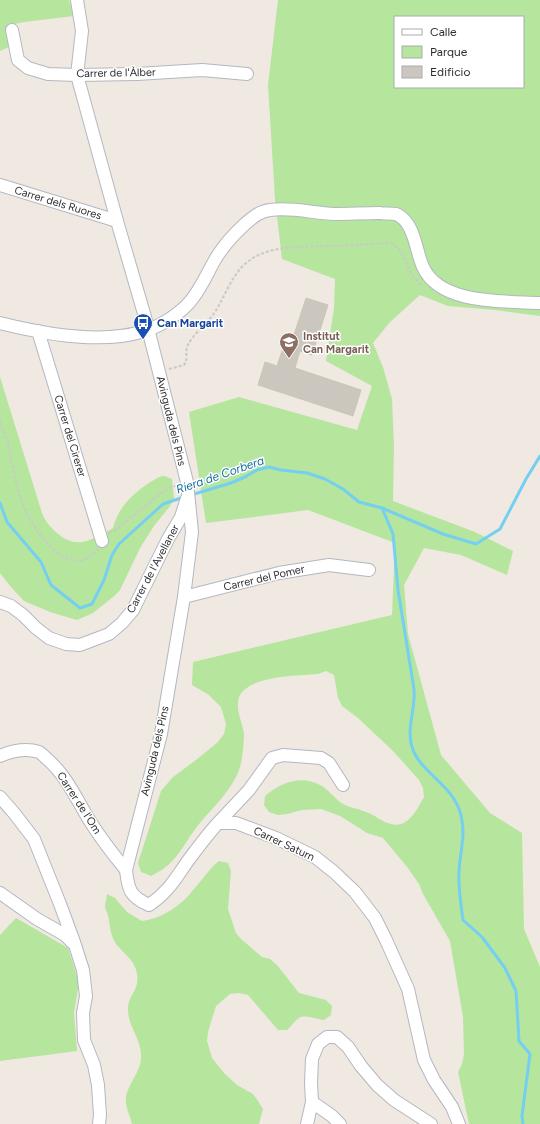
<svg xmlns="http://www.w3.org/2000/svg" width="540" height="1124" font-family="Figtree,sans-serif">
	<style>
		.green { fill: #b6e59e; fill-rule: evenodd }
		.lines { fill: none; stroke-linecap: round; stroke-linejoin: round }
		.stream { stroke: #75cff0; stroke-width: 3 }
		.building { fill: #cbc7bf; stroke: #cbc5ba }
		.minor-casing { stroke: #b4b7c1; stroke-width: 14 }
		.path { stroke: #c9c9c9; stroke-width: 2; stroke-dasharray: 3 2; stroke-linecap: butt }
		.minor { stroke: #fff; stroke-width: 12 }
		.labels { text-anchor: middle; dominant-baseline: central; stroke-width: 3; stroke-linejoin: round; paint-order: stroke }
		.street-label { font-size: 11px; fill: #2e2e2e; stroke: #fff }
		.transit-label { font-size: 11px; font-weight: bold; fill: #164399; stroke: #fff; text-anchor: start }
		.education-label { font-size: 11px; font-weight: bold; fill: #785e54; stroke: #fff; text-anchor: start }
		.water-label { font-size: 12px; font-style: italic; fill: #0d6fa3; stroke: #fff }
	</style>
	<rect width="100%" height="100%" fill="#efe9e1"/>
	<g class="green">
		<polygon points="0,0 69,0 74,16 24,22 6,26 9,47 0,51"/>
		<path d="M278,0h262v316l-45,-6 -47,-4 -28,-11 -30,27 -17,21 10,24 9,32 2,47 -1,55 82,31 38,19 -6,24 -46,-20 -37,-7 -20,37 4,49 33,121 49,58 32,20 2,96 16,38v157h-71l-11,-52 4,-8 2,-10 -1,-37 -13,-76 -27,-47 -4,-10 -11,-16 -25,-30 -16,-5 -27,-17 -19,-7 -19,1 -15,4 -9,1 -9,-3 -5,-7 1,-9c16,-14 37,-22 57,-10 6,4 12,11 18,16 8,6 17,6 26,10 9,3 16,10 25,12 17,5 26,-15 33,-27l-1,-9 -4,-8 -26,-29 -35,-33 -16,-12 -4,-8 -4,-23 -8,-4 -8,3c-20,2 -69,1 -79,23 -4,11 3,25 5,36 0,8 -1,17 -2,24 -3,29 -30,50 -46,71 -8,10 -14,23 -23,32 -6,7 -14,12 -22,16l-10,-4 -3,-9 23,-72 12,-14 23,-17 22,-18 6,-8 2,-10 -5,-17 -12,-12 -17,-10 1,-23 199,-47 3,-72 -87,-33 -102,13 -17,-111 50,-15 118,33 15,-44 -46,-25 8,-53 1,-29 -53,-20 -7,-60 -7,-114zM395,17h128v70h-128z"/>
		<path d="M0,377l42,136c3,8 8,14 15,20 20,18 36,6 56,-5 5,-20 19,-34 36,-45 5,-3 9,-6 14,-7 3,0 6,2 9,3l2,19 -4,8 -16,20 -14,22 -20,42 -7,7 -20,16 -16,7 -27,-8 -26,-11 -13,-14 -11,-14z"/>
		<path d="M219,861l9,2 3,8 -3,38 8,24 5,6 21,18 8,2 7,6 22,28 27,7 6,6 -1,9 -7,5c-8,-1 -19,-6 -25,-2 -5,3 -8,9 -12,12h-9l-30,-35 -9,-2 -9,1 -14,12 -8,26 -1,9 5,17 12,15 13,12 16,9 5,7 5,8 -4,15h-127c-2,-9 -7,-17 -6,-27 2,-14 16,-26 15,-42 0,-17 -14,-30 -13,-47 0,-13 12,-18 9,-34 -2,-14 -13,-20 -21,-30 -6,-9 -6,-19 -8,-29 -1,-3 -3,-6 -3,-9 0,-3 2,-8 2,-12l8,4 12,14 15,9c21,-3 39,-15 52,-32 9,-10 15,-20 25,-28z"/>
		<polygon points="16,918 68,948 79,982 74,1013 77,1051 0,1061 0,935"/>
	</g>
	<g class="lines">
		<g class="stream">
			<polyline points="191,495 231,483 245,477 257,470 269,467 281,470 307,473 325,479 343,489 359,502 382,508 443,534 476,544 500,529 526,479 540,456"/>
			<polyline points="0,503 7,522 41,562 51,585 80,608 92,604 104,580 112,555 119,544 163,504 184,497"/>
			<path d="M382,508l11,26 5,56 16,99c2,19 -8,39 -2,58 8,26 41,37 49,68 5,22 -1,35 -2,57 -1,16 2,32 4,48l19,17 23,31 11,23 3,50 11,13 -8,62 1,8"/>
		</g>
	</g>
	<polygon class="building" points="306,298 328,305 312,355 300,351 295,368 361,390 353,416 258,385 265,362 277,366 284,345 290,347"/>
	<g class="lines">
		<g class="minor-casing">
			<g id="minor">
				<path d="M77,0l5,31 -5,44 40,146 28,96 42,165 5,50 -8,65 -23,137 -35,136c2,19 4,27 23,35 21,-14 27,-28 41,-47 9,-12 18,-24 28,-35h18l40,15 39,19 19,15 21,20 20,26 11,22 22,49 16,71 10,20 18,27 7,17"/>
				<polyline points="12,30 18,60 28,68 48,74 77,75 137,74 202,70 247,74"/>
				<polyline points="0,185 117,221"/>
				<path d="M0,323c40,10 100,21 141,9 16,-4 34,-15 46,-27 13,-13 20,-32 29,-47 8,-13 18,-24 29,-34 8,-7 15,-13 25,-14 21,-3 43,3 64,4 15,0 30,-1 46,-1 4,1 11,0 16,1 3,1 8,5 10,8 9,10 11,32 17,45 17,38 82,34 117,36"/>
				<polyline points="38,331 102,541"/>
				<polyline points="184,597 279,573 329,565 369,570"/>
				<polyline points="0,602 11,606 23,615 36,628 49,638 66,644 80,645 109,634 122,623 133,610 168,539 181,517 187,498"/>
				<path d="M0,756c12,-5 26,-8 39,-4 2,1 5,4 7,6 19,16 29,38 42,60 11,18 24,35 38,52"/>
				<polyline points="0,797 14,813 34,839 60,904 74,942"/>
				<polyline points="218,823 249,790 272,758 283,755 321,758 329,763 343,785"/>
				<polyline points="0,893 37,919 65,935 75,945 83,970 86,996 83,1013 84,1040 94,1065 98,1085 100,1115 99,1124"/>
				<polyline points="312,1102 332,1116 340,1124"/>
				<polyline points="307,1124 312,1102 311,1083 312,1059 318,1044 327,1037 337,1037 348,1047 361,1066 377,1085 394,1100 431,1124"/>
			</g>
		</g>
		<g class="path">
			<path d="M169,369l15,-4c6,-9 -2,-14 7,-25 8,-12 20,-20 27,-33 9,-16 16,-36 32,-47 22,-16 60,-13 86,-14 18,-1 36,-2 54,-3 14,5 15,21 22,32 3,4 6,7 9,10"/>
			<path d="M0,422c2,7 6,13 8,20 1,6 2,12 3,18 7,32 13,58 36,83 6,7 13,13 22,16 12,4 21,0 29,-10"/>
			<polyline points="109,533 116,530 162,492 177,485"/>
		</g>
		<use href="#minor" class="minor"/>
	</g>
	<defs>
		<g id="bus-pin" transform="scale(1)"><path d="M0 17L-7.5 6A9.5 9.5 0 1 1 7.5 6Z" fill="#1a4fb4" stroke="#fff"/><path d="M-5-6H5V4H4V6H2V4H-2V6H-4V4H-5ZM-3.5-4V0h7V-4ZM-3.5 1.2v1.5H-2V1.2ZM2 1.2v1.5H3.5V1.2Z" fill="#fff"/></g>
		<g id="school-pin" transform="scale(1)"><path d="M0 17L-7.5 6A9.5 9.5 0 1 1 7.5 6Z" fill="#8d6e63" stroke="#fff"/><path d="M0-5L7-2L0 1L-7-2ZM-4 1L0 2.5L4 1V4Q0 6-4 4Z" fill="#fff"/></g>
	</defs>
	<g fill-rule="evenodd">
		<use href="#bus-pin" x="143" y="323"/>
		<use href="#school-pin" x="289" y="342"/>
	</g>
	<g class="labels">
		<g class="street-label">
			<text transform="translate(116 73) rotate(-1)">Carrer de l'Àlber</text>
			<text transform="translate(58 203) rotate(17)">Carrer dels Ruores</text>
			<text transform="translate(171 421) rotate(76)">Avinguda dels Pins</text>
			<text transform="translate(70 436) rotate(73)">Carrer del Cirerer</text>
			<text transform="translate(153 569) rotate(-62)">Carrer de l'Avellaner</text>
			<text transform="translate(264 578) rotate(-13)">Carrer del Pomer</text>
			<text transform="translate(155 751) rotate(-77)">Avinguda dels Pins</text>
			<text transform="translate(79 803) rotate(57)">Carrer de l'Om</text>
			<text transform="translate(284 844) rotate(25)">Carrer Saturn</text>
		</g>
		<g class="transit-label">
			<text x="157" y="323">Can Margarit</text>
		</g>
		<g class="education-label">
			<text x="303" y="336">Institut<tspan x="303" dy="13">Can Margarit</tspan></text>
		</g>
		<g class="water-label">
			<text transform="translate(220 475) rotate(-19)">Riera de Corbera</text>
		</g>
	</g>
	<rect x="394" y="16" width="130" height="72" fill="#ffffff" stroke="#ababab"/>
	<rect x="402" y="29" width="20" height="6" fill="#ffffff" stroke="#ababab"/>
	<text x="430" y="36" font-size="12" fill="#2e2e2e">Calle</text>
	<rect x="402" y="46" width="20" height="12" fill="#b6e59e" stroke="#ababab"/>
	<text x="430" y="56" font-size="12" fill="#2e2e2e">Parque</text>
	<rect x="402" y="66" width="20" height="12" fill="#cbc7bf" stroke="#ababab"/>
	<text x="430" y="76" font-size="12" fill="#2e2e2e">Edificio</text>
</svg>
